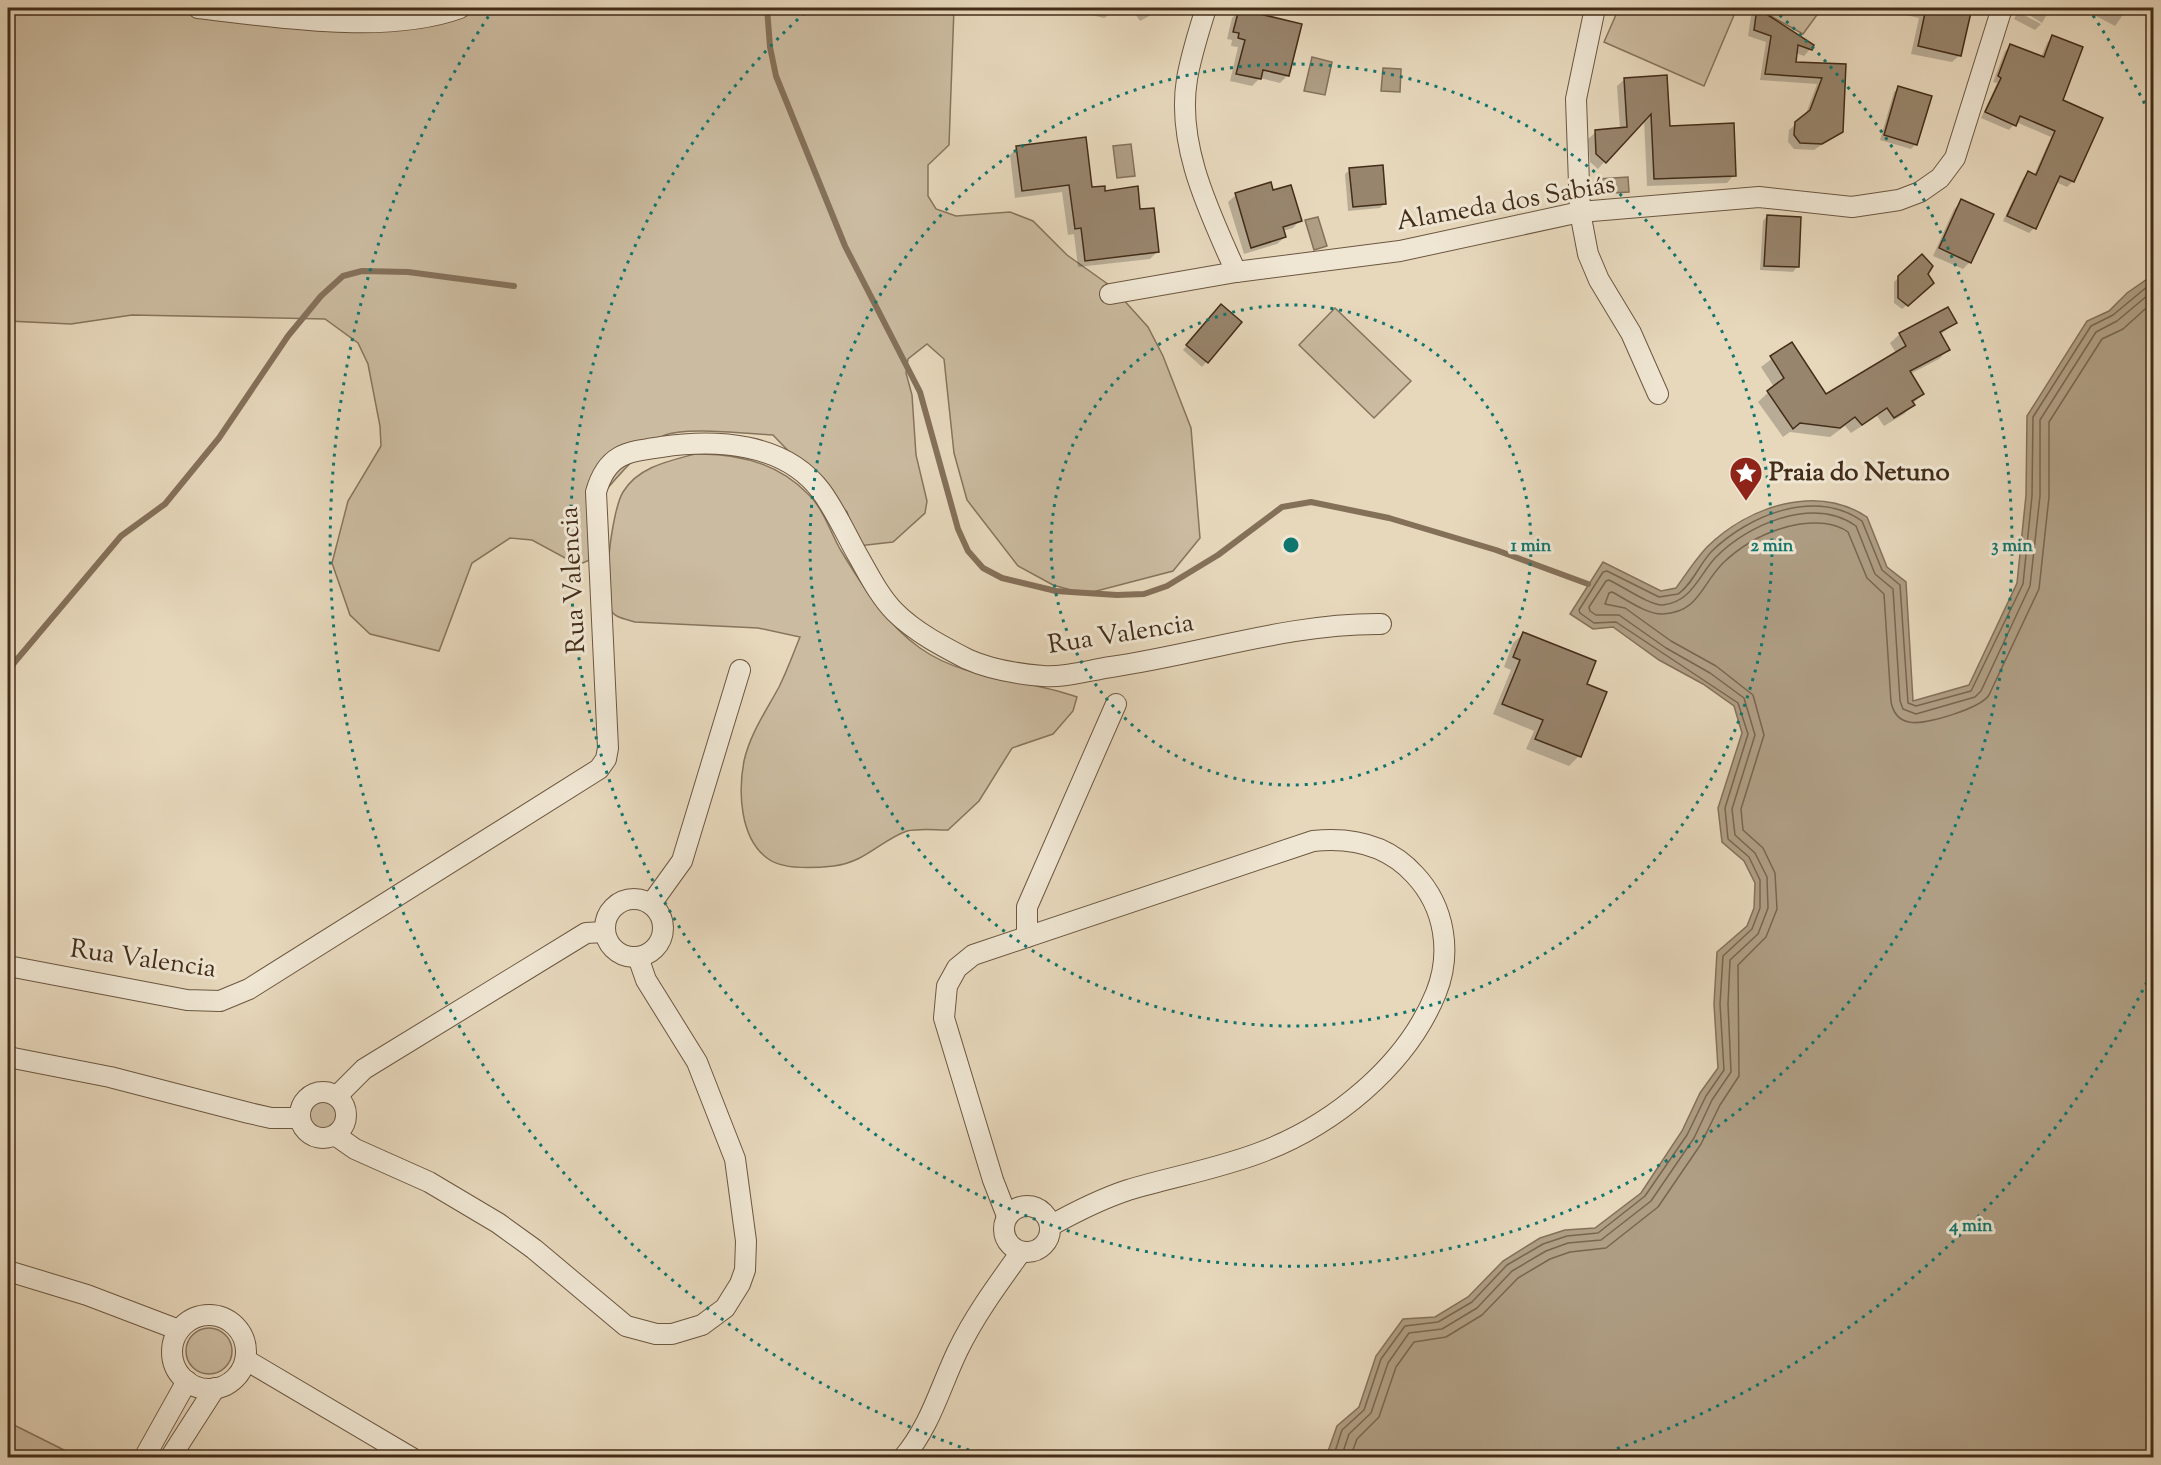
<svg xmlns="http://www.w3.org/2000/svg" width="2161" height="1465" font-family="'Sorts Mill Goudy',serif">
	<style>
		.green { fill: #cbbba0; stroke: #87745c; stroke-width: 1.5 }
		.water { fill: #af9e84; stroke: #847059; stroke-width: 1.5 }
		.shadow { fill: #0003 }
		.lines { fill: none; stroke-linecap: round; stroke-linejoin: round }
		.shore { stroke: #79654e; stroke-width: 1.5 }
		.stream { stroke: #847059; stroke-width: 6 }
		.building { fill: #98856d; stroke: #432c18; stroke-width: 1.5 }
		.minor-casing { stroke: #6c5741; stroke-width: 22 }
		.minor { stroke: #efe6d3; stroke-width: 20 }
		.ring { fill: none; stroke: #0f766e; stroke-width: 3; stroke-dasharray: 3 6 }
		.labels { text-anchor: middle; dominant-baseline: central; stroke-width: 6; stroke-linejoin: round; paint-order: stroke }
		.street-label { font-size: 26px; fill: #432c18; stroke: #efe6d3 }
		.poi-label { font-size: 26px; font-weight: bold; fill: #432c18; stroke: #efe6d3; text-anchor: start }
		.centre { fill: #0f766e; stroke: #efe6d3; stroke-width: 3 }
		.ring-label { font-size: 18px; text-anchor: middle; font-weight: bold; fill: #0f766e; stroke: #efe6d3; stroke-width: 6; stroke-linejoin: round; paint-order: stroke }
	</style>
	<rect width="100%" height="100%" fill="#e7d8bc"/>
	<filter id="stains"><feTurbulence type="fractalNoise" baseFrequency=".00333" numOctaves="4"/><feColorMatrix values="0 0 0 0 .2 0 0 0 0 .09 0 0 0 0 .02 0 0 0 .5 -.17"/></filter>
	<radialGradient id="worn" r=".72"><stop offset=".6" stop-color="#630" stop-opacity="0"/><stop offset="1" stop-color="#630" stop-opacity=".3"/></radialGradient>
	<g class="green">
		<path d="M8,8h946l-5,137 -21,20v31l8,13 20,7 54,-4 23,9 34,34 45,32 36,40 15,29 28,72 9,110 -27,33 -88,23 -32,-9 -35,-19 -51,-66 -13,-47 -10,-94 -17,-15 -19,15 -2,14 6,22 4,60 11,46 -2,12 -32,29 -35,4 -11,-34 -74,-77c-26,-1 -88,-9 -110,1 -16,7 -45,40 -57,54l-1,41 -13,28 -14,6 -46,-25 -22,-2 -38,25 -33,88 -69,-17 -20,-19 -18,-52 16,-62 33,-55 -1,-20 -12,-62 -10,-21 -33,-24 -193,-4 -61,9 -63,-3z"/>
		<polygon points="1619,8 1737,8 1704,86 1604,42"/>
		<polygon points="1772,8 1822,8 1803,34 1767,14"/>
		<polygon points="1335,308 1411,381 1374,418 1299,345"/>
		<path d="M695,454c42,-1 82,8 113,40 15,14 22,37 32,55 21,35 47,76 80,99 46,33 106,30 157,49l-4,14 -20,23 -41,14 -33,53 -31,29c-12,0 -29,-2 -41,1 -26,9 -41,31 -73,35 -18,2 -52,4 -67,-8 -27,-20 -29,-66 -23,-97 6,-27 22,-50 35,-74 8,-16 14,-33 21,-50l-42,-9 -123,-6c-8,-3 -21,-4 -24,-12 -9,-20 1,-100 12,-118 15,-25 46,-31 72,-38z"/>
		<circle cx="323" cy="1115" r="14"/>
		<circle cx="209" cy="1351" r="23"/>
		<polygon points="8,1422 78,1457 8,1457"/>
	</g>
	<g class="water">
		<polygon points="1312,57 1332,62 1325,95 1304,91"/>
		<polygon points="1383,68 1401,69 1400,92 1381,91"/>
		<polygon points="1131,144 1135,176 1117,178 1113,146"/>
		<polygon points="1628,177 1629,192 1598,194 1597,179"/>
		<polygon points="1318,217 1327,246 1314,250 1305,220"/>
		<path d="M2153,275v1182h-827l11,-31 22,-19 17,-51 27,-37 32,-2 33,-20 35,-36 37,-23 25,-8 30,-2 46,-35 41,-62 18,-38 18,-25 -4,-64 3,-52 30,-26 7,-18 1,-25 -11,-22 -22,-19 -4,-34 24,-75 -8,-27 -31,-22 -44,-24 -46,-33 -20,2 -23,-15 33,-52 58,29 15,-3c10,-14 19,-28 31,-41 41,-40 109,-64 160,-30l20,50 19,15 7,119 56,-16 48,-102 9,-88 1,-79 60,-95 22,-10 18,-18z"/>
	</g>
	<g class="shadow">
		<polygon points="1076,8 1120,8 1104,18 1079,12"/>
		<polygon points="1131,8 1164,8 1140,21"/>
		<polygon points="1908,8 1970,8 1960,55 1952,62 1911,54 1919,18 1906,15"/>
		<polygon points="2021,8 2062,8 2057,13 2050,9 2042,23 2020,9"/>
		<polygon points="2081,8 2128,8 2115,26"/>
		<polygon points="1239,10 1288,75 1280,83 1260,78 1252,86 1230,81 1238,47 1231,46 1232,40 1227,39 1232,18"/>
		<polygon points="1757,10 1810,49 1804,56 1796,53 1795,64 1845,66 1842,131 1814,150 1794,149 1788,142 1789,130 1805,116 1817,84 1760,80 1766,42 1748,36 1751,16"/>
		<polygon points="2018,12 2041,24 2035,30 2014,19"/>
		<polygon points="2052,37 2061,100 2101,119 2072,182 2067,187 2056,182 2034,228 2029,233 2003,221 2023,178 2029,173 2034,175 2051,137 2016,122 2009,130 1981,118 1997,83 1993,82 2005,51 2011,46 2041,57 2047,43"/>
		<polygon points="1625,79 1669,127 1734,175 1727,183 1647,186 1644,119 1598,169 1590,162 1588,139 1596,132 1620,129 1617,86"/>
		<polygon points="1899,88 1916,144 1911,149 1880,140 1894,92"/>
		<polygon points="1017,148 1091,189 1104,192 1139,211 1158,251 1150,259 1078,267 1074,234 1068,235 1062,192 1015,198 1010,155"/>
		<polygon points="1350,170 1385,203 1380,208 1348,211 1345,174"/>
		<polygon points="1272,192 1300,220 1293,228 1283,231 1285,237 1277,244 1244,254 1228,202 1236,195"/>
		<polygon points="1962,201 1970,262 1963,269 1933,256 1954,209"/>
		<polygon points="1767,216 1797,267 1793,272 1760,270 1763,221"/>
		<polygon points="1899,277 1927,288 1902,309 1894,303 1894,282"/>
		<polygon points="1216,310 1240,322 1202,367 1183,350"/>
		<polygon points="1955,323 1940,335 1948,350 1939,359 1910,374 1922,394 1904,414 1884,426 1877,416 1851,433 1845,426 1830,437 1790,432 1783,437 1758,402 1774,387 1761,367 1791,344 1825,396 1896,353 1890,343 1900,334"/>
		<polygon points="1524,633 1585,685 1579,756 1569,766 1526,749 1534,731 1493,714 1511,670 1504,667 1513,643"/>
	</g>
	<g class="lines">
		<g class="shore">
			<path d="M1333,1458l9,-28 22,-20 17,-51 24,-33 33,-4 34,-20 35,-37 36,-21 24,-8 31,-3 47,-37 42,-61 19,-39 18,-26 -4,-66 3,-48 29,-27 8,-21v-28l-11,-23 -21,-18 -3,-31 23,-74 -10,-31 -122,-81 -22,1 -14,-10 -1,-3 24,-38 4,-1 52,26 19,-3c14,-9 22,-31 34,-43 37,-36 103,-63 150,-30l20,49 18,15 8,118 8,3 55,-15 52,-107 9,-88 1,-79 58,-91 22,-11 41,-34"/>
			<path d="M1341,1458l8,-24 22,-21 17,-50 21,-30 33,-4 35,-21 35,-37 34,-20 22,-8 33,-3 50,-39 43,-63 18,-38 19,-28 -3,-68 2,-44 28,-26 10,-26 -1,-31 -12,-24 -20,-18 -3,-26 23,-74 -11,-37 -34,-25 -44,-25 -47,-33h-23l-6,-4 -1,-4 17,-26 3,-1c13,6 42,26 54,25 28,-3 35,-28 52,-47 33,-34 98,-62 141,-32l19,48 18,15 7,112 3,8 13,5 59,-17 6,-6 49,-105 10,-90v-76l56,-88 21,-11 37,-31"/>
			<path d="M1350,1458l7,-19 22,-22 17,-50 18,-25 32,-5 36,-22 36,-37 32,-19 20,-7 36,-4 52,-41 43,-63 19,-39 19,-29 -1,-111 28,-28 11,-28 -2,-36 -12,-25 -20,-18 -2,-21 23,-74 -11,-40 -37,-29 -45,-25 -46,-33 -20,-4 4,-11 3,-1c14,7 35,23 51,22 36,-2 38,-29 60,-51 21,-20 48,-34 77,-39 17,-2 34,-2 48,8l19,46 17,16 7,108c2,10 7,18 18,20 15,4 72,-14 80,-27l50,-106 10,-92v-75l53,-83 21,-10 31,-28"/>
		</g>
		<g class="stream">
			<polyline points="767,8 770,47 776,76 845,246 920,392 958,529 968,551 983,568 1002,578 1056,591 1117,595 1144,594 1167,586 1218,555 1282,507 1311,502 1389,518 1496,550 1588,584"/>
			<polyline points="8,670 121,536 165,504 219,438 288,336 321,296 343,276 362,271 408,272 514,286"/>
		</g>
	</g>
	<g class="building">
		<polygon points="1757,8 1814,45 1812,50 1798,45 1796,62 1846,64 1843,132 1822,144 1800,143 1794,135 1795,122 1810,110 1822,78 1765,74 1771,36 1754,30"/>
		<polygon points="1926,8 1972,8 1961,56 1918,46"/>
		<polygon points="1239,9 1302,24 1289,76 1263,70 1261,79 1236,74 1245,40 1238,38 1239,33 1233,32"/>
		<polygon points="2052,35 2083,47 2063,100 2103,118 2074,182 2060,176 2036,229 2007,216 2028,171 2036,175 2055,131 2020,116 2016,126 1985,112 2001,78 1998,76 2010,44 2044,57"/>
		<polygon points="1667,75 1670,126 1734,123 1736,176 1654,179 1651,114 1606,163 1596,154 1595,130 1627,127 1624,78"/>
		<polygon points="1898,86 1932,96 1917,145 1884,135"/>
		<polygon points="1086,137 1092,187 1105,186 1105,191 1138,186 1140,209 1154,208 1159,252 1085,261 1081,228 1075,229 1069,185 1022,191 1016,146"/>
		<polygon points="1383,165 1386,204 1353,207 1349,168"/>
		<polygon points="1271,182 1273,190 1291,185 1302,221 1283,227 1286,237 1251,248 1235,193"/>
		<polygon points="1961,199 1994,214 1971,263 1939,248"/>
		<polygon points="1767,215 1801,217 1799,267 1764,266"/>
		<polygon points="1922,254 1933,266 1928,274 1934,283 1908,306 1898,298 1898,276"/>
		<polygon points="1221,304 1242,322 1208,363 1186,345"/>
		<polygon points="1948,307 1957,323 1940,332 1950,350 1910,371 1924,394 1912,401 1915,405 1894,418 1887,408 1862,425 1855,417 1840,428 1800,423 1793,429 1767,391 1784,378 1770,356 1792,342 1826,394 1906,346 1899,333"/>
		<polygon points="1523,632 1596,661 1587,684 1607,692 1581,757 1535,739 1543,720 1502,704 1520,660 1513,657"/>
	</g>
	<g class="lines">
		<g class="minor-casing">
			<g id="minor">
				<path d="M198,8c78,9 188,27 262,0"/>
				<path d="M1206,8c-7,23 -15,47 -19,71 -11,67 23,134 49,193"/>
				<polyline points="1595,8 1576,99 1580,212 1588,254 1599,280 1631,333 1658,394"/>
				<polyline points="1110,294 1236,272 1400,251 1580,212 1759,197 1852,207 1899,200 1920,192 1940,178 1955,158 2002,8"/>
				<circle cx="634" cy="928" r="29"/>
				<polyline points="651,904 682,861 740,670"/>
				<polyline points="1027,937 1027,907 1116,704"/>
				<path d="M8,966l179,34 33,1 29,-12 350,-220 7,-10 2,-11 -12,-256c11,-38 30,-40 65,-45 55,-8 123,-5 160,44 14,19 25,43 36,63 11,19 22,42 38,58 20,20 47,34 72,47 22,10 52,15 76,17 21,2 47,-6 68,-9 90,-13 179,-44 270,-43"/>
				<polyline points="8,1057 110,1077 249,1113 271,1118 299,1118"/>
				<circle cx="323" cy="1115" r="23"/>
				<polyline points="337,1096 364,1069 586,933 604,932"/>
				<polyline points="335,1135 355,1149 429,1182 498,1223 534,1249 626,1326 656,1334 672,1334 702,1325 725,1308 740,1284 745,1270 746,1241 735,1159 697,1062 646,980 638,957"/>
				<circle cx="1027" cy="1229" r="23"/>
				<path d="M1007,1216l-14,-36 -49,-162 3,-32 10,-18 16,-13 340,-114c38,-4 75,4 102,34 30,32 37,78 21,118 -30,74 -104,133 -177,160 -42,16 -88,24 -131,37 -27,9 -53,22 -78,36"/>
				<polyline points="8,1271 87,1295 179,1330"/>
				<circle cx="209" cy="1352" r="37"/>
				<polyline points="246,1360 412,1458"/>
				<polyline points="144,1458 187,1381"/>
				<polyline points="170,1458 215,1388"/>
				<path d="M903,1458c28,-33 37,-71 55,-108 17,-35 40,-66 63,-98"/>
			</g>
		</g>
		<use href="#minor" class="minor"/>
	</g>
	<g class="ring">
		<circle cx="1291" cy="545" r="240"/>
		<circle cx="1291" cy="545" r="481"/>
		<path d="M1773 9A721 721 0 1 1 809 9"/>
		<path d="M2151 974A961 961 0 0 1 1596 1456M986 1456A961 961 0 0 1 494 8M2088 8A961 961 0 0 1 2151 116"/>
	</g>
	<defs>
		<g id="sight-pin" transform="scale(1.725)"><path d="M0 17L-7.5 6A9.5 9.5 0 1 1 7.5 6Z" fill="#8f2418" stroke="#efe6d3"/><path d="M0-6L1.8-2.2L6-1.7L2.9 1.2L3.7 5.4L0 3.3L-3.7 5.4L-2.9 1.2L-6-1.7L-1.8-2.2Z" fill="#fff"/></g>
	</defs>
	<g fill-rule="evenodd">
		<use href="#sight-pin" x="1746" y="473"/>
	</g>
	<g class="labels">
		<g class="street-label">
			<text transform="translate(1506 204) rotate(-10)">Alameda dos Sabiás</text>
			<text transform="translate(574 580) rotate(-93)">Rua Valencia</text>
			<text transform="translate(1121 635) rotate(-9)">Rua Valencia</text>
			<text transform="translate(143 960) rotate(8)">Rua Valencia</text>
		</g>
		<g class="poi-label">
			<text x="1769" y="473">Praia do Netuno</text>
		</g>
	</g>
	<circle cx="1291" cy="545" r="9" class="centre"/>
	<g class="ring-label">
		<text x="1531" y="551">1 min</text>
		<text x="1772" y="551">2 min</text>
		<text x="2012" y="551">3 min</text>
		<text x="1971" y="1231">4 min</text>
	</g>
	<rect width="2161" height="1465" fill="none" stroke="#e7d8bc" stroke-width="30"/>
	<rect x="9" y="9" width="2143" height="1447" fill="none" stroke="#432c18" stroke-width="3"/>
	<rect x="15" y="15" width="2131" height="1435" fill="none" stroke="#432c18" stroke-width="1.5"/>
	<rect width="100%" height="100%" filter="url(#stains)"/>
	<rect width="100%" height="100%" fill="url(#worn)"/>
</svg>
